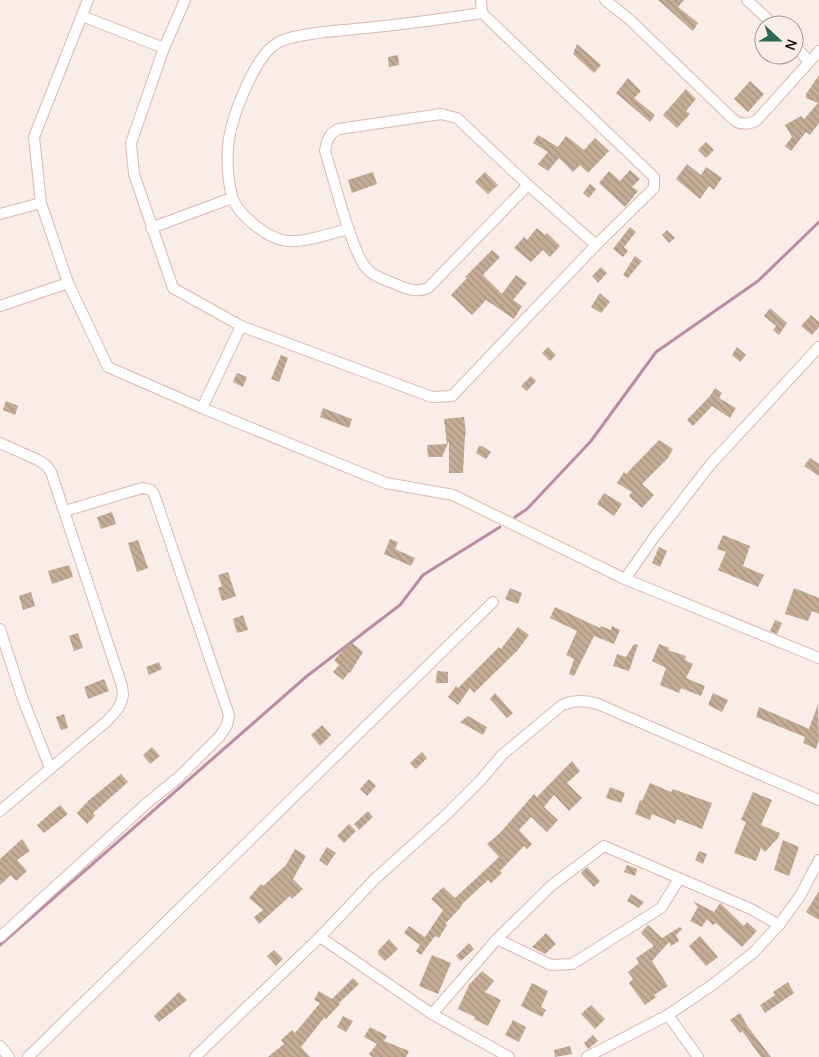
<svg xmlns="http://www.w3.org/2000/svg" width="819" height="1057" font-family="Manrope,sans-serif">
	<style>
		.lines { fill: none; stroke-linecap: round; stroke-linejoin: round }
		.stream { stroke: #bb8da5; stroke-width: 3 }
		.building { fill: url(#building-back-hatch) }
		.minor-casing { stroke: #dbb9ae; stroke-width: 12 }
		.minor { stroke: #fff; stroke-width: 10 }
	</style>
	<defs>
		<pattern id="building-back-hatch" width="6" height="6" patternUnits="userSpaceOnUse" patternTransform="scale(1.25)"><rect width="6" height="6" fill="#c4ac95"/><path d="M-1 5l2 2M0 0l6 6M5-1l2 2" fill="none" stroke="#a89380"/></pattern>
	</defs>
	<rect width="100%" height="100%" fill="#faece7"/>
	<g class="lines">
		<g class="stream">
			<polyline points="515,517 527,509 591,441 656,352 758,281 819,222"/>
			<polyline points="0,945 307,676 400,605 423,575 500,527"/>
		</g>
	</g>
	<g class="building">
		<polygon points="658,0 684,0 678,7 698,23 693,31"/>
		<polygon points="577,44 601,65 594,73 573,54"/>
		<polygon points="398,55 399,65 389,67 388,57"/>
		<polygon points="819,75 819,123 810,135 806,132 791,151 785,146 792,137 785,125 801,116 804,119 818,103 806,98 806,94"/>
		<polygon points="628,78 641,91 634,98 655,115 650,122 616,93"/>
		<polygon points="750,81 764,94 748,112 734,99"/>
		<polygon points="686,89 696,99 686,111 690,114 677,128 663,115"/>
		<polygon points="538,135 558,147 566,136 584,150 595,138 609,151 588,173 580,165 573,172 559,158 548,171 538,164 548,152 533,143"/>
		<polygon points="706,142 714,150 706,158 698,150"/>
		<polygon points="687,164 701,175 706,167 722,178 714,190 709,186 700,199 676,179"/>
		<polygon points="630,170 640,179 632,187 638,191 625,207 599,183 609,171 620,181"/>
		<polygon points="373,172 377,184 352,193 348,180"/>
		<polygon points="485,172 498,185 488,194 475,182"/>
		<polygon points="590,184 596,189 589,198 583,193"/>
		<polygon points="630,227 636,232 624,247 628,251 623,257 613,249"/>
		<polygon points="537,228 545,235 547,233 560,246 550,257 543,250 531,262 514,248 524,237 527,240"/>
		<polygon points="667,230 675,238 669,243 662,235"/>
		<polygon points="492,250 500,257 483,275 502,294 516,275 527,283 513,300 522,306 514,319 486,300 472,315 451,295 467,278 465,277"/>
		<polygon points="635,256 642,261 628,278 623,275"/>
		<polygon points="601,267 607,273 598,283 592,276"/>
		<polygon points="600,293 610,302 601,313 591,307"/>
		<polygon points="770,308 787,323 779,335 773,330 776,326 764,316"/>
		<polygon points="811,315 819,322 819,327 812,335 801,326"/>
		<polygon points="548,347 556,355 550,361 542,353"/>
		<polygon points="737,347 746,355 740,362 732,355"/>
		<polygon points="281,355 288,358 279,382 271,379"/>
		<polygon points="237,373 247,377 243,387 233,382"/>
		<polygon points="531,376 536,381 527,391 521,386"/>
		<polygon points="715,388 722,393 719,398 736,408 730,418 712,406 693,426 687,420 710,396"/>
		<polygon points="6,401 18,406 15,415 3,410"/>
		<polygon points="323,408 352,419 349,428 320,417"/>
		<polygon points="464,417 466,434 465,435 463,473 449,473 449,441 442,457 428,457 427,445 447,444 444,419"/>
		<polygon points="659,440 673,449 668,458 642,484 654,495 642,508 629,496 632,492 617,483 624,472 626,474"/>
		<polygon points="479,446 482,446 491,452 486,459 476,453"/>
		<polygon points="810,458 819,464 819,476 804,466"/>
		<polygon points="604,493 622,504 614,516 597,504"/>
		<polygon points="112,512 116,524 101,529 97,517"/>
		<polygon points="723,535 750,546 743,566 764,575 758,587 718,570 726,552 717,549"/>
		<polygon points="390,539 398,542 395,549 415,558 411,566 384,554"/>
		<polygon points="138,540 148,568 137,572 128,543"/>
		<polygon points="659,547 667,551 660,567 652,563"/>
		<polygon points="69,565 73,577 52,584 48,571"/>
		<polygon points="228,572 236,596 222,601 218,588 222,586 218,575"/>
		<polygon points="510,588 522,593 518,604 505,599"/>
		<polygon points="794,588 819,598 819,614 812,611 808,621 785,614"/>
		<polygon points="31,592 35,606 23,610 19,596"/>
		<polygon points="555,607 600,628 601,626 611,630 612,626 620,630 614,644 594,636 574,676 569,674 574,659 566,655 577,631 550,618"/>
		<polygon points="243,615 248,630 237,633 233,619"/>
		<polygon points="775,620 782,623 777,634 770,631"/>
		<polygon points="518,627 529,635 517,651 474,693 470,688 458,705 448,697 456,686 458,688 499,647 501,649"/>
		<polygon points="78,633 83,648 74,651 69,636"/>
		<polygon points="351,642 363,652 350,673 349,672 343,680 333,672 339,665 334,660"/>
		<polygon points="634,644 638,645 629,671 613,666 617,654 626,657"/>
		<polygon points="659,644 669,648 668,650 686,656 685,660 693,664 686,678 705,686 701,696 681,688 679,693 660,685 666,668 652,661"/>
		<polygon points="159,662 162,669 149,675 146,667"/>
		<polygon points="437,671 448,672 448,683 436,683"/>
		<polygon points="104,679 109,691 88,699 84,687"/>
		<polygon points="495,693 513,713 507,718 490,699"/>
		<polygon points="713,693 728,700 722,712 708,705"/>
		<polygon points="818,704 819,740 816,749 803,743 805,737 756,717 759,707 809,729"/>
		<polygon points="64,714 68,728 61,730 56,717"/>
		<polygon points="468,716 487,727 483,735 460,722"/>
		<polygon points="322,725 331,735 320,746 311,735"/>
		<polygon points="152,747 160,756 150,764 143,755"/>
		<polygon points="422,752 427,758 416,769 410,763"/>
		<polygon points="572,761 580,771 567,783 582,798 569,811 554,795 544,807 558,820 547,832 531,817 519,830 532,844 527,849 524,846 500,871 502,873 491,883 488,880 461,905 462,906 445,924 447,925 439,938 435,936 421,955 416,951 420,945 404,933 409,926 425,937 443,910 431,899 443,887 455,898 482,873 499,857 487,844 499,834 534,794 537,797"/>
		<polygon points="121,774 128,782 93,813 95,816 87,824 77,813 89,800"/>
		<polygon points="369,779 376,786 367,796 360,789"/>
		<polygon points="650,783 671,792 673,789 712,803 702,829 677,819 675,824 652,814 650,820 635,814 640,800 642,801"/>
		<polygon points="610,787 625,793 621,803 606,798"/>
		<polygon points="753,792 772,800 761,825 780,833 778,838 765,852 761,848 756,861 734,853 746,822 741,820"/>
		<polygon points="60,805 68,814 44,833 37,825"/>
		<polygon points="368,811 373,817 359,830 354,824"/>
		<polygon points="349,824 356,831 344,843 337,836"/>
		<polygon points="22,839 30,851 17,860 27,871 16,881 11,875 0,885 0,859"/>
		<polygon points="783,840 799,847 789,876 774,870"/>
		<polygon points="327,847 336,853 327,866 319,860"/>
		<polygon points="295,849 306,856 293,879 303,889 292,899 290,896 259,924 254,917 263,910 249,898 261,884 263,886 286,865"/>
		<polygon points="699,851 707,854 703,864 695,860"/>
		<polygon points="627,865 637,869 635,876 624,872"/>
		<polygon points="587,867 600,881 594,887 581,873"/>
		<polygon points="819,891 819,920 806,912"/>
		<polygon points="631,894 644,902 639,908 627,901"/>
		<polygon points="693,901 714,912 720,903 744,926 747,922 757,931 742,947 716,923 713,925 707,919 702,927 690,921 698,907"/>
		<polygon points="648,925 662,938 680,927 682,929 676,935 679,941 671,946 669,942 652,961 668,986 654,995 656,997 645,1005 629,983 633,979 628,972 639,963 636,958 654,946 641,933"/>
		<polygon points="546,933 556,944 545,954 532,947"/>
		<polygon points="700,936 718,957 706,966 689,946"/>
		<polygon points="389,939 398,949 385,961 378,954 378,951"/>
		<polygon points="469,943 474,949 461,961 456,956"/>
		<polygon points="274,950 283,959 276,966 267,956"/>
		<polygon points="432,955 451,963 438,994 419,986"/>
		<polygon points="482,971 494,981 485,992 501,1000 488,1026 474,1019 475,1017 458,1009 470,983 471,983"/>
		<polygon points="353,978 359,984 339,1003 340,1004 326,1019 324,1018 301,1047 310,1057 268,1057 284,1044 281,1040 292,1030 295,1033 320,1003 314,1000 319,991 332,999"/>
		<polygon points="788,982 794,993 765,1013 760,1005 775,995 773,992"/>
		<polygon points="532,983 548,991 541,1007 546,1010 542,1017 521,1006"/>
		<polygon points="179,992 187,1000 159,1022 154,1016"/>
		<polygon points="591,1005 605,1019 595,1029 581,1014"/>
		<polygon points="740,1013 748,1027 771,1057 761,1057 742,1031 740,1033 730,1020"/>
		<polygon points="343,1016 353,1021 346,1032 337,1027"/>
		<polygon points="513,1020 526,1027 519,1042 505,1035"/>
		<polygon points="370,1027 387,1036 384,1041 409,1051 406,1057 372,1057 369,1054 377,1044 364,1037"/>
		<polygon points="593,1035 598,1041 588,1049 584,1043"/>
		<polygon points="570,1046 572,1054 555,1057 554,1050"/>
	</g>
	<g class="lines">
		<g class="minor-casing">
			<g id="minor">
				<polyline points="88,0 34,137 41,203 68,283 108,367 202,408 386,483 453,495 625,579 819,658"/>
				<polyline points="185,0 164,48 131,143 134,174 173,288 241,326 432,397 452,396 596,245 654,188 654,177 482,13 481,0"/>
				<path d="M605,0l23,18 107,103c7,4 16,3 22,-1l62,-69"/>
				<polyline points="747,0 774,25"/>
				<polyline points="82,16 164,48"/>
				<polyline points="794,44 809,62"/>
				<path d="M528,185l-100,103c-12,5 -21,1 -33,-4 -9,-4 -20,-7 -27,-14 -16,-15 -35,-95 -43,-119 2,-11 4,-18 14,-22l102,-15 16,4 71,67 68,60"/>
				<polyline points="0,214 41,203"/>
				<polyline points="151,228 232,198"/>
				<path d="M349,229c-19,4 -49,16 -67,11 -17,-4 -46,-27 -50,-44 -4,-15 -5,-34 -4,-49 2,-27 26,-90 49,-104 16,-10 68,-13 89,-15 39,-4 78,-9 116,-15"/>
				<polyline points="0,306 68,283"/>
				<polyline points="202,408 241,326"/>
				<polyline points="0,443 38,460 46,465 51,472 122,686 123,695 121,703 117,710 107,721 0,811"/>
				<polyline points="625,579 655,536 710,465 819,347"/>
				<polyline points="0,629 22,697 50,768"/>
				<polyline points="0,937 147,803 179,777 220,736 227,725 229,715 154,494 151,490 142,488 65,511"/>
				<polyline points="320,937 432,1014 509,1057"/>
				<polyline points="497,939 551,965 572,964 661,908 679,879"/>
				<polyline points="432,1014 497,939 552,885 604,846 751,909 779,925"/>
				<polyline points="668,1015 698,1057"/>
				<polyline points="0,1046 9,1057"/>
				<polyline points="28,1057 493,602"/>
				<path d="M195,1057l125,-120 55,-58 73,-66 32,-32 22,-26 60,-50c12,-5 24,-5 36,-1l221,96"/>
				<polyline points="587,1057 668,1015 715,983 754,952 779,925 800,896 819,860"/>
			</g>
		</g>
		<use href="#minor" class="minor"/>
	</g>
	<g transform="translate(779 40) rotate(111)"><circle r="24" fill="#faece7" stroke="#a59893"/>
	<path d="M0-4L9 19L0 12L-9 19Z" fill="#2a6956"/>
	<text y="-8" font-size="14" font-weight="bold" text-anchor="middle" fill="#261915">N</text>
	</g>
</svg>
